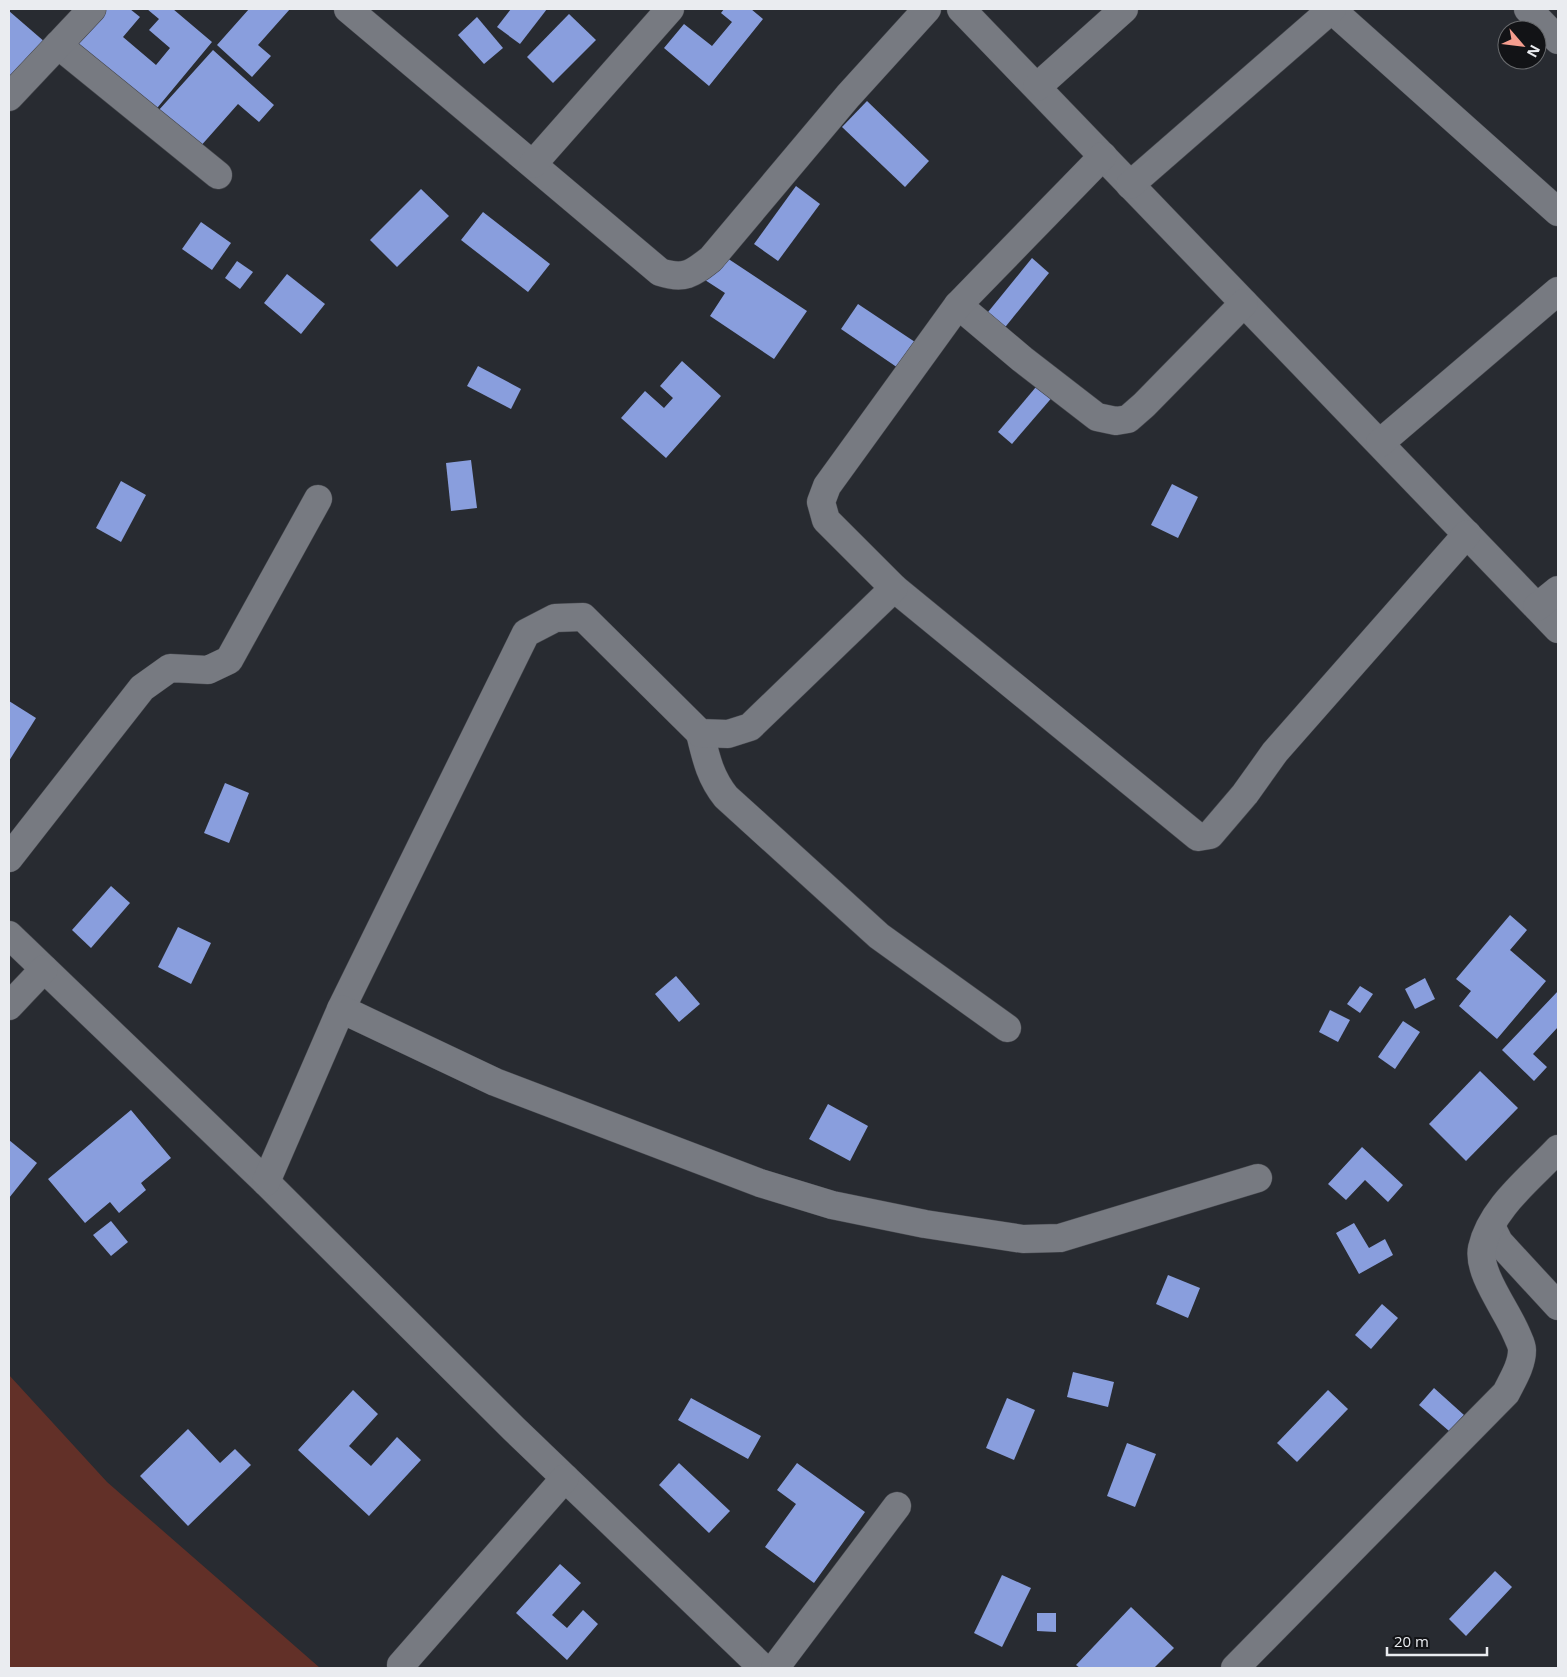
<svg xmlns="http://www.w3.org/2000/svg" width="1567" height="1677" font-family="'Open Sans',sans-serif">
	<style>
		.green { fill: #623028 }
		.building { fill: #899edd }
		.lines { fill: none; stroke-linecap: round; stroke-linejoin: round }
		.minor-casing { stroke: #45474d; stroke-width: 29 }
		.minor { stroke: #777a81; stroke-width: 28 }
	</style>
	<rect width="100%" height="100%" fill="#282b31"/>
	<polygon class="green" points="9,1375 107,1482 320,1668 9,1668"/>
	<g class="building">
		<polygon points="96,9 130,9 140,17 123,37 156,65 170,48 149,30 159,19 147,9 173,9 212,42 153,113 69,42"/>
		<polygon points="249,9 290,9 258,45 271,56 252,77 217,45"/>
		<polygon points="511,9 547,9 520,44 497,27"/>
		<polygon points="724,9 751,9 763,19 709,86 664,48 684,24 712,46 732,22 721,13"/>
		<polygon points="9,11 46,43 9,86"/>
		<polygon points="569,14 596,40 553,83 527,57"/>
		<polygon points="477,17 503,48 484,64 458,35"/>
		<polygon points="213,50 274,105 259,122 238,104 199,148 158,111"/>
		<polygon points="867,101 929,161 905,187 842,127"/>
		<polygon points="796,186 820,204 778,261 754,244"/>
		<polygon points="421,189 449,216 397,267 370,240"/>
		<polygon points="483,212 550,264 528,292 461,240"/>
		<polygon points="201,222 231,243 212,270 182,249"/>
		<polygon points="721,254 807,311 774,359 710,316 725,293 705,280"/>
		<polygon points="1032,258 1049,273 1002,331 984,317"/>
		<polygon points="237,261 253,272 240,289 225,278"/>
		<polygon points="287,274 325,304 301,334 264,303"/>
		<polygon points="858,304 918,344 901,370 841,329"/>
		<polygon points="682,361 721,396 666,458 621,418 645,391 664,408 673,398 660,386"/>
		<polygon points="478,366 521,389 511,409 467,386"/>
		<polygon points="1041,381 1055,394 1012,444 998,432"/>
		<polygon points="471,460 477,508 451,511 446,463"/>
		<polygon points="121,481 146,495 121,542 96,528"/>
		<polygon points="1172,484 1198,497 1178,538 1151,525"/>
		<polygon points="9,701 36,718 9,761"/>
		<polygon points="225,783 249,793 229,843 204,833"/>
		<polygon points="111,886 130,903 91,948 72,930"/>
		<polygon points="1510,915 1527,930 1510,950 1546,981 1497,1039 1459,1006 1471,991 1456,979"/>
		<polygon points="178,927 211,943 191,984 158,967"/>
		<polygon points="676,976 700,1004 679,1022 655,994"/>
		<polygon points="1425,978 1435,999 1415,1009 1405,989"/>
		<polygon points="1360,986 1373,994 1360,1013 1347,1004"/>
		<polygon points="1558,991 1558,1027 1533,1054 1547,1067 1534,1081 1502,1050"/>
		<polygon points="1330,1010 1350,1020 1338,1042 1319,1032"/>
		<polygon points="1403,1021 1420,1032 1395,1069 1378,1057"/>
		<polygon points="1480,1071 1518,1108 1466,1161 1429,1124"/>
		<polygon points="828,1104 868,1126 850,1161 809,1139"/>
		<polygon points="131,1110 171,1158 141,1183 146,1190 119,1213 110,1202 85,1223 48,1179"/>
		<polygon points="9,1140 37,1163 9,1198"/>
		<polygon points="1362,1147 1403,1185 1388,1202 1365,1180 1346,1200 1328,1184"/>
		<polygon points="111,1221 128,1242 111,1256 93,1235"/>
		<polygon points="1354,1223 1369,1248 1385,1239 1393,1255 1359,1274 1336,1233"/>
		<polygon points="1168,1275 1200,1288 1188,1318 1156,1304"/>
		<polygon points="1382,1304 1398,1318 1371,1349 1355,1335"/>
		<polygon points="1073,1372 1114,1382 1108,1407 1067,1397"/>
		<polygon points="1434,1388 1464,1415 1449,1431 1419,1405"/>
		<polygon points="353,1390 378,1414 349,1446 371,1466 397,1437 421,1460 369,1516 298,1450"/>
		<polygon points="1328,1390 1348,1409 1297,1462 1277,1443"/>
		<polygon points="691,1398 761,1436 748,1459 678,1420"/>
		<polygon points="1007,1398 1035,1410 1014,1460 986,1448"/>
		<polygon points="188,1429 220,1463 235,1449 251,1465 188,1526 140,1476"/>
		<polygon points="1127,1443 1156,1454 1135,1507 1107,1496"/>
		<polygon points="679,1463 730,1511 709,1533 659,1485"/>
		<polygon points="797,1463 865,1512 814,1583 765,1547 796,1504 777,1490"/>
		<polygon points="560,1564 581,1583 552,1615 567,1628 583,1610 598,1624 567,1660 516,1613"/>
		<polygon points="1495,1571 1512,1587 1466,1636 1449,1619"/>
		<polygon points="1002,1575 1031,1588 1002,1647 974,1633"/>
		<polygon points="1131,1607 1174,1648 1154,1668 1080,1668 1076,1665"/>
		<polygon points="1037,1613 1056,1613 1056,1632 1037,1631"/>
	</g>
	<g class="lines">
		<g class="minor-casing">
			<g id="minor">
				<path d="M348,9l312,263c24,8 32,2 51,-13l137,-163 79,-87"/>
				<polyline points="961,9 1558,629"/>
				<polyline points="1331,9 1558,212"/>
				<polyline points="1528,9 1558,40"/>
				<polyline points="58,45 218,175"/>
				<polyline points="1037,87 1124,9"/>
				<polyline points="9,97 92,9"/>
				<polyline points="533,164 670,9"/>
				<polyline points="1130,185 1332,9"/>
				<polyline points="958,305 1022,359 1097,417 1116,421 1128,419 1144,405 1244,303"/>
				<polyline points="1380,443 1558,291"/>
				<polyline points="894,588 1198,837 1210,835 1245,794 1275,752 1467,534"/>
				<polyline points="1537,607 1558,590"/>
				<path d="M700,733c6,25 10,44 26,64l153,139 128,92"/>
				<polyline points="9,858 142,688 170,668 208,670 229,660 318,499"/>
				<polyline points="9,935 266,1182 514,1429 763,1668"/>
				<polyline points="9,1006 44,969"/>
				<polyline points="341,1009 526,633 555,618 583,617 700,733 728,734 750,727 894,588 826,520 821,502 827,486 958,305 1103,156"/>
				<polyline points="266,1182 341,1009 495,1082 760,1183 832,1205 925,1224 1023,1239 1060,1238 1258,1178"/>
				<polyline points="1491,1226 1499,1242 1558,1306"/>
				<polyline points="401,1665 565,1478"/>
				<polyline points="775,1668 897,1506"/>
				<path d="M1235,1668l271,-275c7,-14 16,-28 16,-43 0,-5 -3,-10 -5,-15 -10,-25 -40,-62 -35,-87 9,-40 49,-70 76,-99"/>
			</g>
		</g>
		<use href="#minor" class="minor"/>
	</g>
	<rect width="1567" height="1677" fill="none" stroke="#eaecf0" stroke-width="20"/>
	<g transform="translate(1522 45) rotate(118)"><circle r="24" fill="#121316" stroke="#686a6d"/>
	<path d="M0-4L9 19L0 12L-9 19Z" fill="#f59d8e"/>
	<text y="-8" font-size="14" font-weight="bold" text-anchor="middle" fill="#eaecf0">N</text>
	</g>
	<path d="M1387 1647v8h100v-8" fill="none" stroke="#eaecf0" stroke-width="2.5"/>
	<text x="1394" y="1647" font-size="15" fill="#eaecf0" stroke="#121316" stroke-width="4" paint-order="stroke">20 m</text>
</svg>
